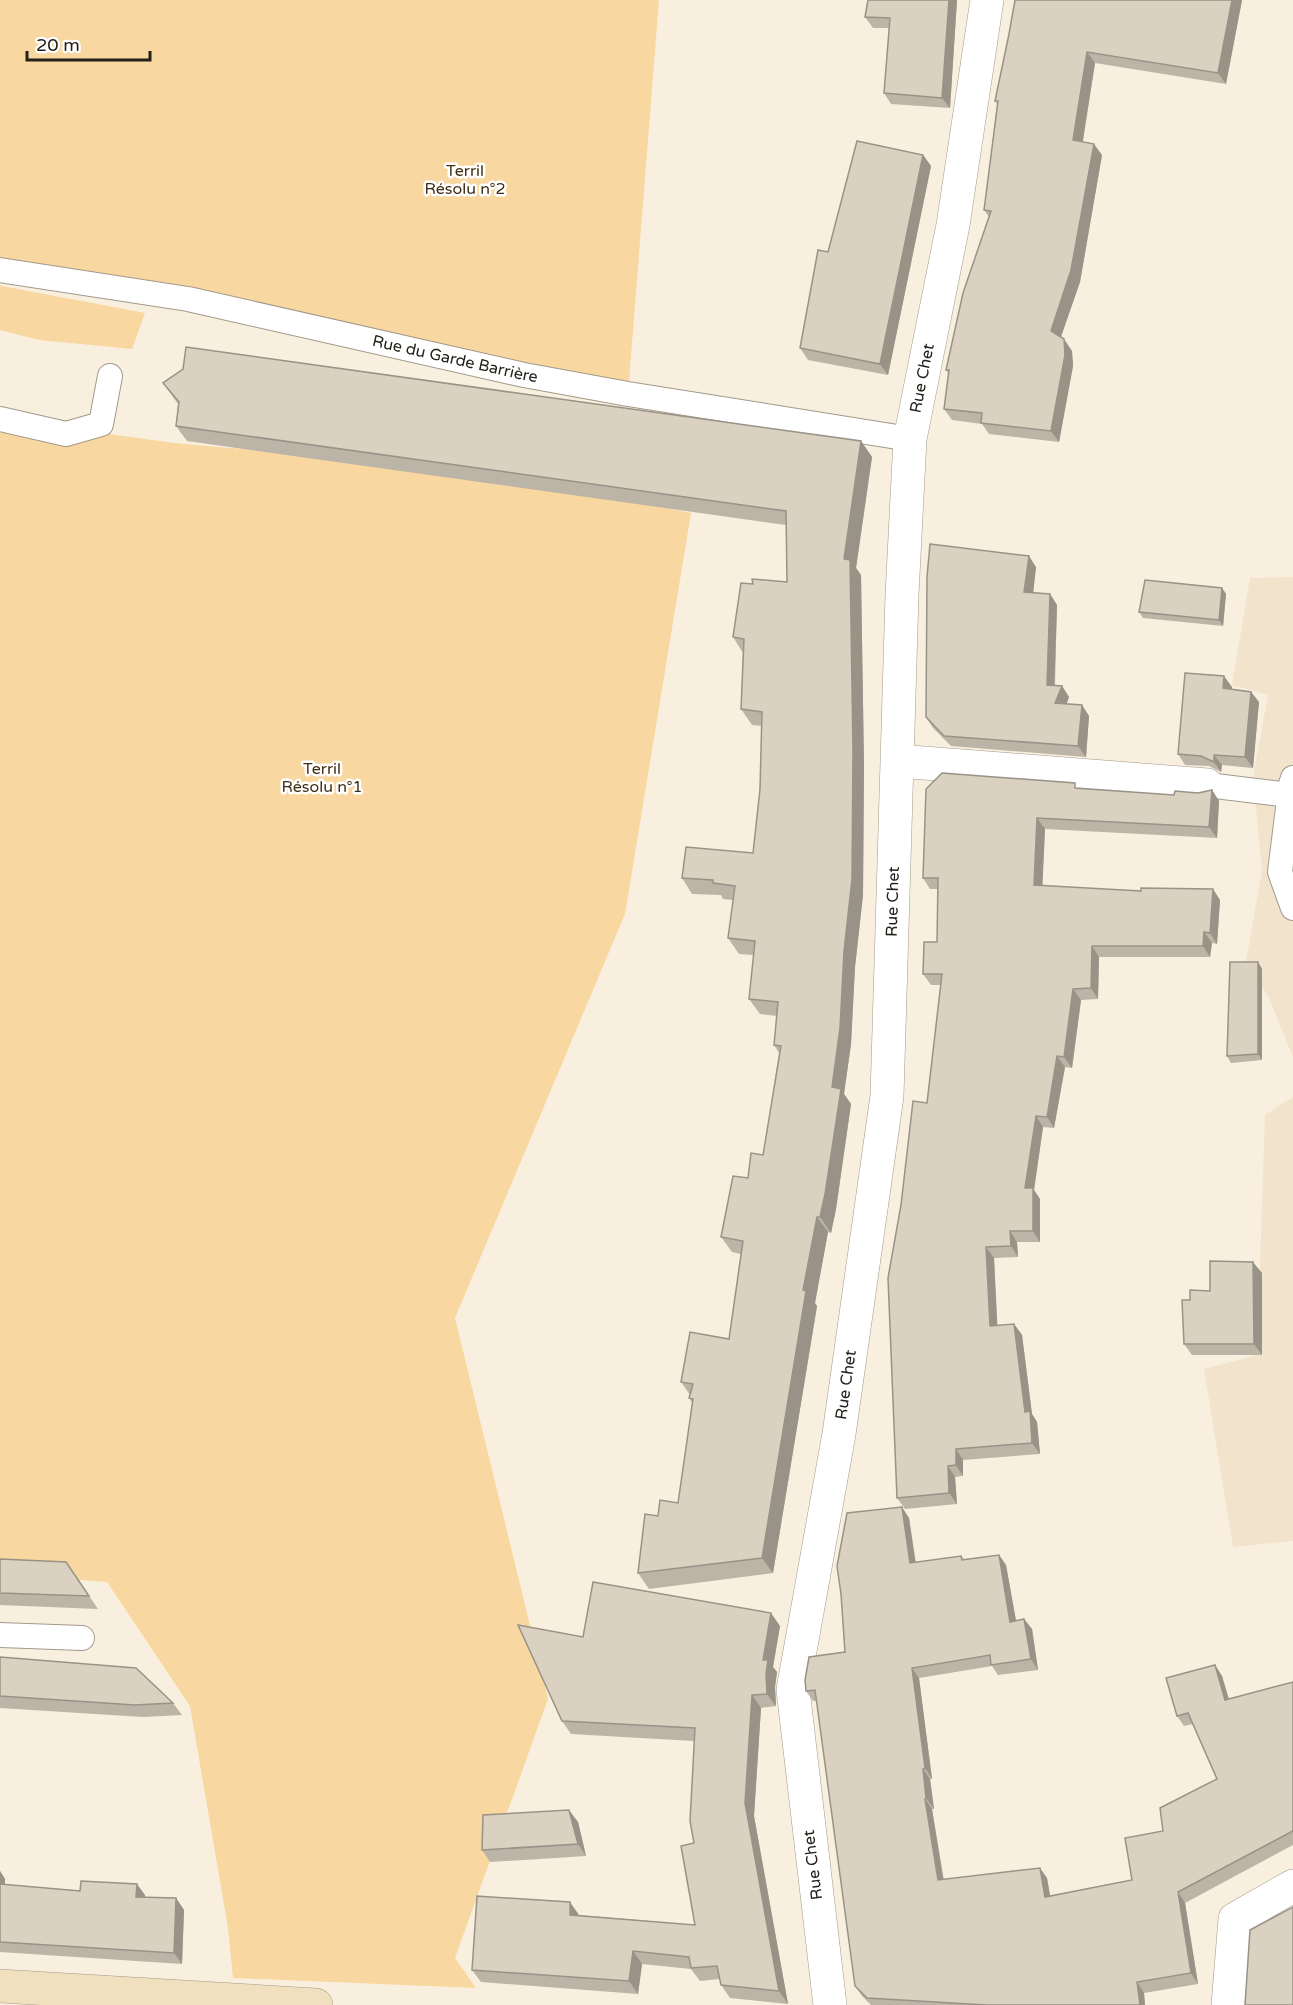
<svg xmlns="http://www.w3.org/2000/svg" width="1293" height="2005" font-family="'Varela Round',sans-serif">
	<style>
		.built { fill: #f2e3cd }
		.green { fill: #f9d7a1 }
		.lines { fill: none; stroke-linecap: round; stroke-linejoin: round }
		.lane-casing { stroke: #a3998a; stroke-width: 26 }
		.street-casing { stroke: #a3998a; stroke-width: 34 }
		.secondary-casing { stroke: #a3998a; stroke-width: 34 }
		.lane { stroke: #fff; stroke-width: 24 }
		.street { stroke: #fff; stroke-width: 33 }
		.secondary { stroke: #f1e0be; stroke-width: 33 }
		.wall { fill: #bcb4a6 }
		.shaded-wall { fill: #999287 }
		.building { fill: #dbd1c1; stroke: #999287; stroke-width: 1.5 }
		.labels { text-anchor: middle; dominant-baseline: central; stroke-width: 5; stroke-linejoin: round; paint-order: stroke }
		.park-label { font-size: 16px; fill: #3f2f14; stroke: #fff }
		.street-label { font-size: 16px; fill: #24201a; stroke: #fff }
	</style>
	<rect width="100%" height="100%" fill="#f9efdf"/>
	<g class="built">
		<polygon points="1293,577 1293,1057 1269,998 1246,962 1262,870 1253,777 1268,695 1232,685 1250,578"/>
		<polygon points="1293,1097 1293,1541 1233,1547 1204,1369 1257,1355 1265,1115"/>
	</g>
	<g class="green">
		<polygon points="0,0 659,0 628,394 0,271"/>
		<polygon points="0,285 2,286 145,313 132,349 39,340 0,330"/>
		<polygon points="0,419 174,443 467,469 691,513 625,914 455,1318 548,1699 455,1958 476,1988 233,1978 228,1928 190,1706 107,1582 0,1574"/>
	</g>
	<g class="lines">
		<g class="lane-casing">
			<g id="lane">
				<path id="s1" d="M0,270l188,29 336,76 104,19 282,45"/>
				<polyline points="0,419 66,434 101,424 110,376"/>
				<polyline points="1293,778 1291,784 1280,872 1293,908"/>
				<polyline points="1207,785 1289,795"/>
				<polyline points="0,1635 82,1638"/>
			</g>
		</g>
		<g class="street-casing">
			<g id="street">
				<polyline points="898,761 1207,785"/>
				<path id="s2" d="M830,2005l-37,-315 46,-256 48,-338 15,-501 8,-156 43,-214 34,-225"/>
				<polyline points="1228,2005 1235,1919 1293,1886"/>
			</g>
		</g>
		<g class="secondary-casing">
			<polyline id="secondary" points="0,1986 316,2005"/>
		</g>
		<use href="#lane" class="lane"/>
		<use href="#street" class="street"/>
		<use href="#secondary" class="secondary"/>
	</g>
	<g class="wall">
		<polygon points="868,0 957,0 950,108 891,104 884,93 889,28 873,28 865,17"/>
		<polygon points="1015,0 1242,0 1226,84 1095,63 1083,142 1102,155 1080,282 1061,337 1072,351 1073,366 1059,442 989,434 982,424 952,420 944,409 948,373 946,370 989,217 984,210 997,104 995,101 1009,34"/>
		<polygon points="923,155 931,166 888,375 808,360 800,348 828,252"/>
		<polygon points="163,383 861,441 872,457 856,568 861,575 864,767 863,895 855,967 851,1044 844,1094 851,1104 836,1209 831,1233 828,1232 815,1303 817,1306 773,1573 649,1589 638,1573 658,1516 678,1503 692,1403 689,1398 690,1395 681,1382 729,1339 741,1254 732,1252 721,1237 748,1178 763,1155 779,1053 774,1045 777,1016 760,1014 749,999 754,955 739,954 728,938 733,900 723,899 721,895 692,894 682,878 753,853 760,789 762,726 752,725 741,709 743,653 733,637 753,584 787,582 786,525 187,441 176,426 178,404"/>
		<polygon points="1036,567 1033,593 1050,594 1057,605 1055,686 1062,686 1069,697 1066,704 1082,705 1089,716 1086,757 951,746 933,728 926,717"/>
		<polygon points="1222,588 1226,594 1223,626 1143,618 1139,612"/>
		<polygon points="1232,687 1232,689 1251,692 1259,702 1253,768 1222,765 1221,772 1209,766 1185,765 1178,754"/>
		<polygon points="1079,788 1174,795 1198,793 1212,790 1219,801 1217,838 1045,829 1042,886 1220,900 1217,944 1212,943 1210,957 1099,957 1098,999 1081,1000 1072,1068 1065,1067 1054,1128 1043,1127 1034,1190 1040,1199 1040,1242 1017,1242 1018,1257 994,1258 997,1326 1014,1324 1022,1335 1032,1414 1037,1422 1040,1454 963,1460 963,1476 955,1477 957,1504 905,1509 897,1498 927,1103 941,985 931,985 923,974 937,942 937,889 930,889 923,878"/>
		<polygon points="1258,962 1262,969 1262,1060 1231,1063 1227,1056"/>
		<polygon points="1262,1273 1262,1355 1192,1355 1184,1344 1190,1300 1210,1291"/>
		<polygon points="909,1518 916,1563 961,1556 964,1559 999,1555 1006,1565 1016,1621 1024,1619 1032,1629 1038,1670 998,1675 992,1666 919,1678 932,1779 930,1779 934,1809 932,1809 944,1880 1047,1878 1050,1896 1132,1880 1163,1831 1217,1779 1193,1724 1184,1726 1177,1716 1215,1665 1222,1676 1229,1699 1293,1682 1293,1845 1185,1903 1198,1984 1144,1993 1145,2005 871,2005 862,1996 855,1986 817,1701 813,1701 806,1691 845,1652"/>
		<polygon points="0,1559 66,1562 98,1609 0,1605"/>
		<polygon points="780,1626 773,1667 777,1672 775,1687 776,1706 761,1708 754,1816 788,2004 730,1998 721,1985 720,1979 700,1981 691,1969 642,1964 638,1994 481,1982 472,1970 579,1915 695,1925 694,1843 694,1741 571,1734 562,1721 583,1637"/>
		<polygon points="0,1657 173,1703 182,1715 143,1717 0,1708"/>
		<polygon points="578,1822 586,1856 490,1862 482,1850"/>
		<polygon points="0,1871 5,1879 5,1885 145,1895 145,1897 176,1898 184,1910 182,1964 0,1952"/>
	</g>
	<g class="shaded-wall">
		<polygon points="949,0 957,0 950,108 942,98"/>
		<polygon points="1232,0 1242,0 1226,84 1218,73"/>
		<polygon points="1087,52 1095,63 1081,151 1073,140"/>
		<polygon points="1094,144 1102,155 1080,282 1059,342 1051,331"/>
		<polygon points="923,155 931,166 888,375 880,364"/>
		<polygon points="1064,339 1072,351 1073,366 1059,442 1051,431"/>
		<polygon points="861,441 872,457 856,568 861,575 864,767 863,895 855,967 851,1044 844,1094 851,1104 836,1209 831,1233 820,1217 832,1087 844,559"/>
		<polygon points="1029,556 1036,567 1032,603 1024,592"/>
		<polygon points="1222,588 1226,594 1223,626 1219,620"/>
		<polygon points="1050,594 1057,605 1054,696 1047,685"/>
		<polygon points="1224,676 1232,687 1231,699 1223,688"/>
		<polygon points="1062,686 1069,697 1063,714 1055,703"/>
		<polygon points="1251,692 1259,702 1253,768 1245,757"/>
		<polygon points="1082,705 1089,716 1086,757 1078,746"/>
		<polygon points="1214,755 1222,765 1221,772 1214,762"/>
		<polygon points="1212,790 1219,801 1217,838 1209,827"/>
		<polygon points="1037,818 1045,829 1042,896 1034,885"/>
		<polygon points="1213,889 1220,900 1217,944 1210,933"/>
		<polygon points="1204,932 1212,943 1210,957 1203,946"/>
		<polygon points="1092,946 1099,957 1098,999 1091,988"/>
		<polygon points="1258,962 1262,969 1262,1060 1258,1054"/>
		<polygon points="1073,989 1081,1000 1072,1068 1064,1057"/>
		<polygon points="1057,1056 1065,1067 1054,1128 1047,1117"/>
		<polygon points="1036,1116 1043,1127 1034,1190 1040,1199 1040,1242 1033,1231 1025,1188"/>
		<polygon points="817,1217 828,1232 815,1303 817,1306 773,1573 762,1558 803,1290"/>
		<polygon points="1010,1231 1017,1242 1018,1257 1011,1246"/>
		<polygon points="986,1247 994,1258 998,1337 990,1326"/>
		<polygon points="1253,1262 1262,1273 1262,1355 1254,1344"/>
		<polygon points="1014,1324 1022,1335 1032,1414 1037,1422 1040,1454 1032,1443 1025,1412"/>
		<polygon points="956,1449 963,1460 963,1476 956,1465"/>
		<polygon points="948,1466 955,1477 957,1504 949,1493"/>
		<polygon points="902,1507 909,1518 917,1574 910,1563"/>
		<polygon points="999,1555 1006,1565 1018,1632 1010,1622"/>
		<polygon points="771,1613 780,1626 773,1667 777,1672 775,1687 776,1706 767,1694 763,1660"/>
		<polygon points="1024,1619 1032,1629 1038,1670 1031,1659"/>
		<polygon points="1215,1665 1222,1676 1232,1711 1225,1700"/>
		<polygon points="912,1668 919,1678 932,1779 925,1768"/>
		<polygon points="752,1695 761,1708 754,1816 788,2004 779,1991 745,1803"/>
		<polygon points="923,1769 930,1779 934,1809 926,1798"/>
		<polygon points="925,1799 932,1809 945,1891 938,1880"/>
		<polygon points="569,1810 578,1822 586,1856 578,1844"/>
		<polygon points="1040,1868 1047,1878 1052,1907 1045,1897"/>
		<polygon points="0,1871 5,1879 4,1895 0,1890"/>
		<polygon points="137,1884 145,1895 144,1908 136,1897"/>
		<polygon points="1178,1892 1185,1903 1198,1984 1191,1973"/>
		<polygon points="176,1898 184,1910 182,1964 174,1953"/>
		<polygon points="570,1902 579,1915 579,1927 570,1915"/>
		<polygon points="633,1951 642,1964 638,1994 629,1981"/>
		<polygon points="1137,1982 1144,1993 1145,2005 1140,2005"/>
	</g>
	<g class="building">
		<polygon points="868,0 949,0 942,98 884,93 890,18 865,17"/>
		<polygon points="1015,0 1232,0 1218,73 1087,52 1073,140 1094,144 1071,270 1051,331 1064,339 1065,355 1051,431 981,423 982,413 944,409 949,370 946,370 963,293 991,211 984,210 998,101 995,101 1009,34"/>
		<polygon points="857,141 923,155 880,364 800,348 818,250 828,252"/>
		<polygon points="186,347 861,441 844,559 850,560 853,751 852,879 844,951 840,1028 832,1087 841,1089 825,1194 820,1217 817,1217 803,1290 806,1291 762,1558 638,1573 645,1514 658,1516 660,1500 678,1503 693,1399 689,1398 693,1384 681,1382 690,1332 729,1339 743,1241 721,1237 733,1176 748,1178 751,1153 763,1155 781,1046 774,1045 778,1002 749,999 755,941 728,938 735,886 713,883 713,880 682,878 686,847 753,853 760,789 762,712 741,709 744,639 733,637 741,583 753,584 752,579 787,582 786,511 176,426 179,402 163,383 183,369"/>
		<polygon points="930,544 1029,556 1024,592 1050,594 1047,685 1062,686 1055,703 1082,705 1078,746 944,736 926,717 927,577"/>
		<polygon points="1145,580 1222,588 1219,620 1139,612"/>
		<polygon points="1185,673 1224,676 1223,688 1251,692 1245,757 1214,755 1214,762 1201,756 1178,754"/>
		<polygon points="942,773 1075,783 1075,788 1174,795 1175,791 1198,793 1212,790 1209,827 1037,818 1034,885 1141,891 1141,888 1213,889 1210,933 1204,932 1203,946 1092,946 1091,988 1073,989 1064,1057 1057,1056 1047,1117 1036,1116 1025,1188 1033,1188 1033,1231 1010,1231 1011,1246 986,1247 990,1326 1014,1324 1025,1412 1030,1411 1032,1443 956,1449 956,1465 948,1466 949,1493 897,1498 888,1278 901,1205 913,1101 927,1103 942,974 923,974 924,942 937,942 938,878 923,878 926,789"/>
		<polygon points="1230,962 1258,962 1258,1054 1227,1056"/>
		<polygon points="1210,1261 1253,1262 1254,1344 1184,1344 1182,1300 1190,1300 1190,1290 1210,1291"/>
		<polygon points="902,1507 910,1563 961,1556 962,1560 999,1555 1010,1622 1024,1619 1031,1659 991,1665 990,1655 912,1668 925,1768 923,1769 926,1798 925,1799 938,1880 1040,1868 1045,1897 1132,1880 1125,1838 1163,1831 1160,1808 1217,1779 1188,1713 1177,1716 1166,1678 1215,1665 1225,1700 1293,1682 1293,1831 1178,1892 1191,1973 1137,1982 1140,2005 987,2005 867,1998 855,1986 815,1690 806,1691 805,1680 809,1657 845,1652 841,1594 837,1566 847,1513"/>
		<polygon points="0,1559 66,1562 89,1596 0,1593"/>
		<polygon points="593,1582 771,1613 763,1660 768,1660 766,1674 767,1694 752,1695 745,1803 779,1991 721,1985 717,1966 691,1968 689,1957 633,1951 629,1981 472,1970 477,1896 570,1902 570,1915 695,1925 681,1846 694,1843 690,1821 695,1728 562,1721 518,1625 583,1637"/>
		<polygon points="0,1657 136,1668 173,1703 135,1705 0,1696"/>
		<polygon points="569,1810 578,1844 482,1850 483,1815"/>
		<polygon points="81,1881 137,1884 136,1897 176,1898 174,1953 0,1942 0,1884 80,1891"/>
		<polygon points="1293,1907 1293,2005 1245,2005 1250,1930"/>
	</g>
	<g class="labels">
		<g class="park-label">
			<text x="465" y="171">Terril<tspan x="465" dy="18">Résolu n°2</tspan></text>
			<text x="322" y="769">Terril<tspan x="322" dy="18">Résolu n°1</tspan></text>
		</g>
		<g class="street-label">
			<text stroke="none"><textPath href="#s1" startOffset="464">Rue du Garde Barrière</textPath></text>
			<text stroke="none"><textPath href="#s2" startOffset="1638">Rue Chet</textPath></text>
			<text stroke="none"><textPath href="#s2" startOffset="1113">Rue Chet</textPath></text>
			<text stroke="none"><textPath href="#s2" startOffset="627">Rue Chet</textPath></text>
			<text transform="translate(813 1865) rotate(-97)">Rue Chet</text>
		</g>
	</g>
	<path d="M27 51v9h123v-9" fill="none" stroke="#24201a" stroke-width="3"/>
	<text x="36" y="51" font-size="18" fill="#24201a" stroke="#ffffff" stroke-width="4.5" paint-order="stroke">20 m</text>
</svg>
